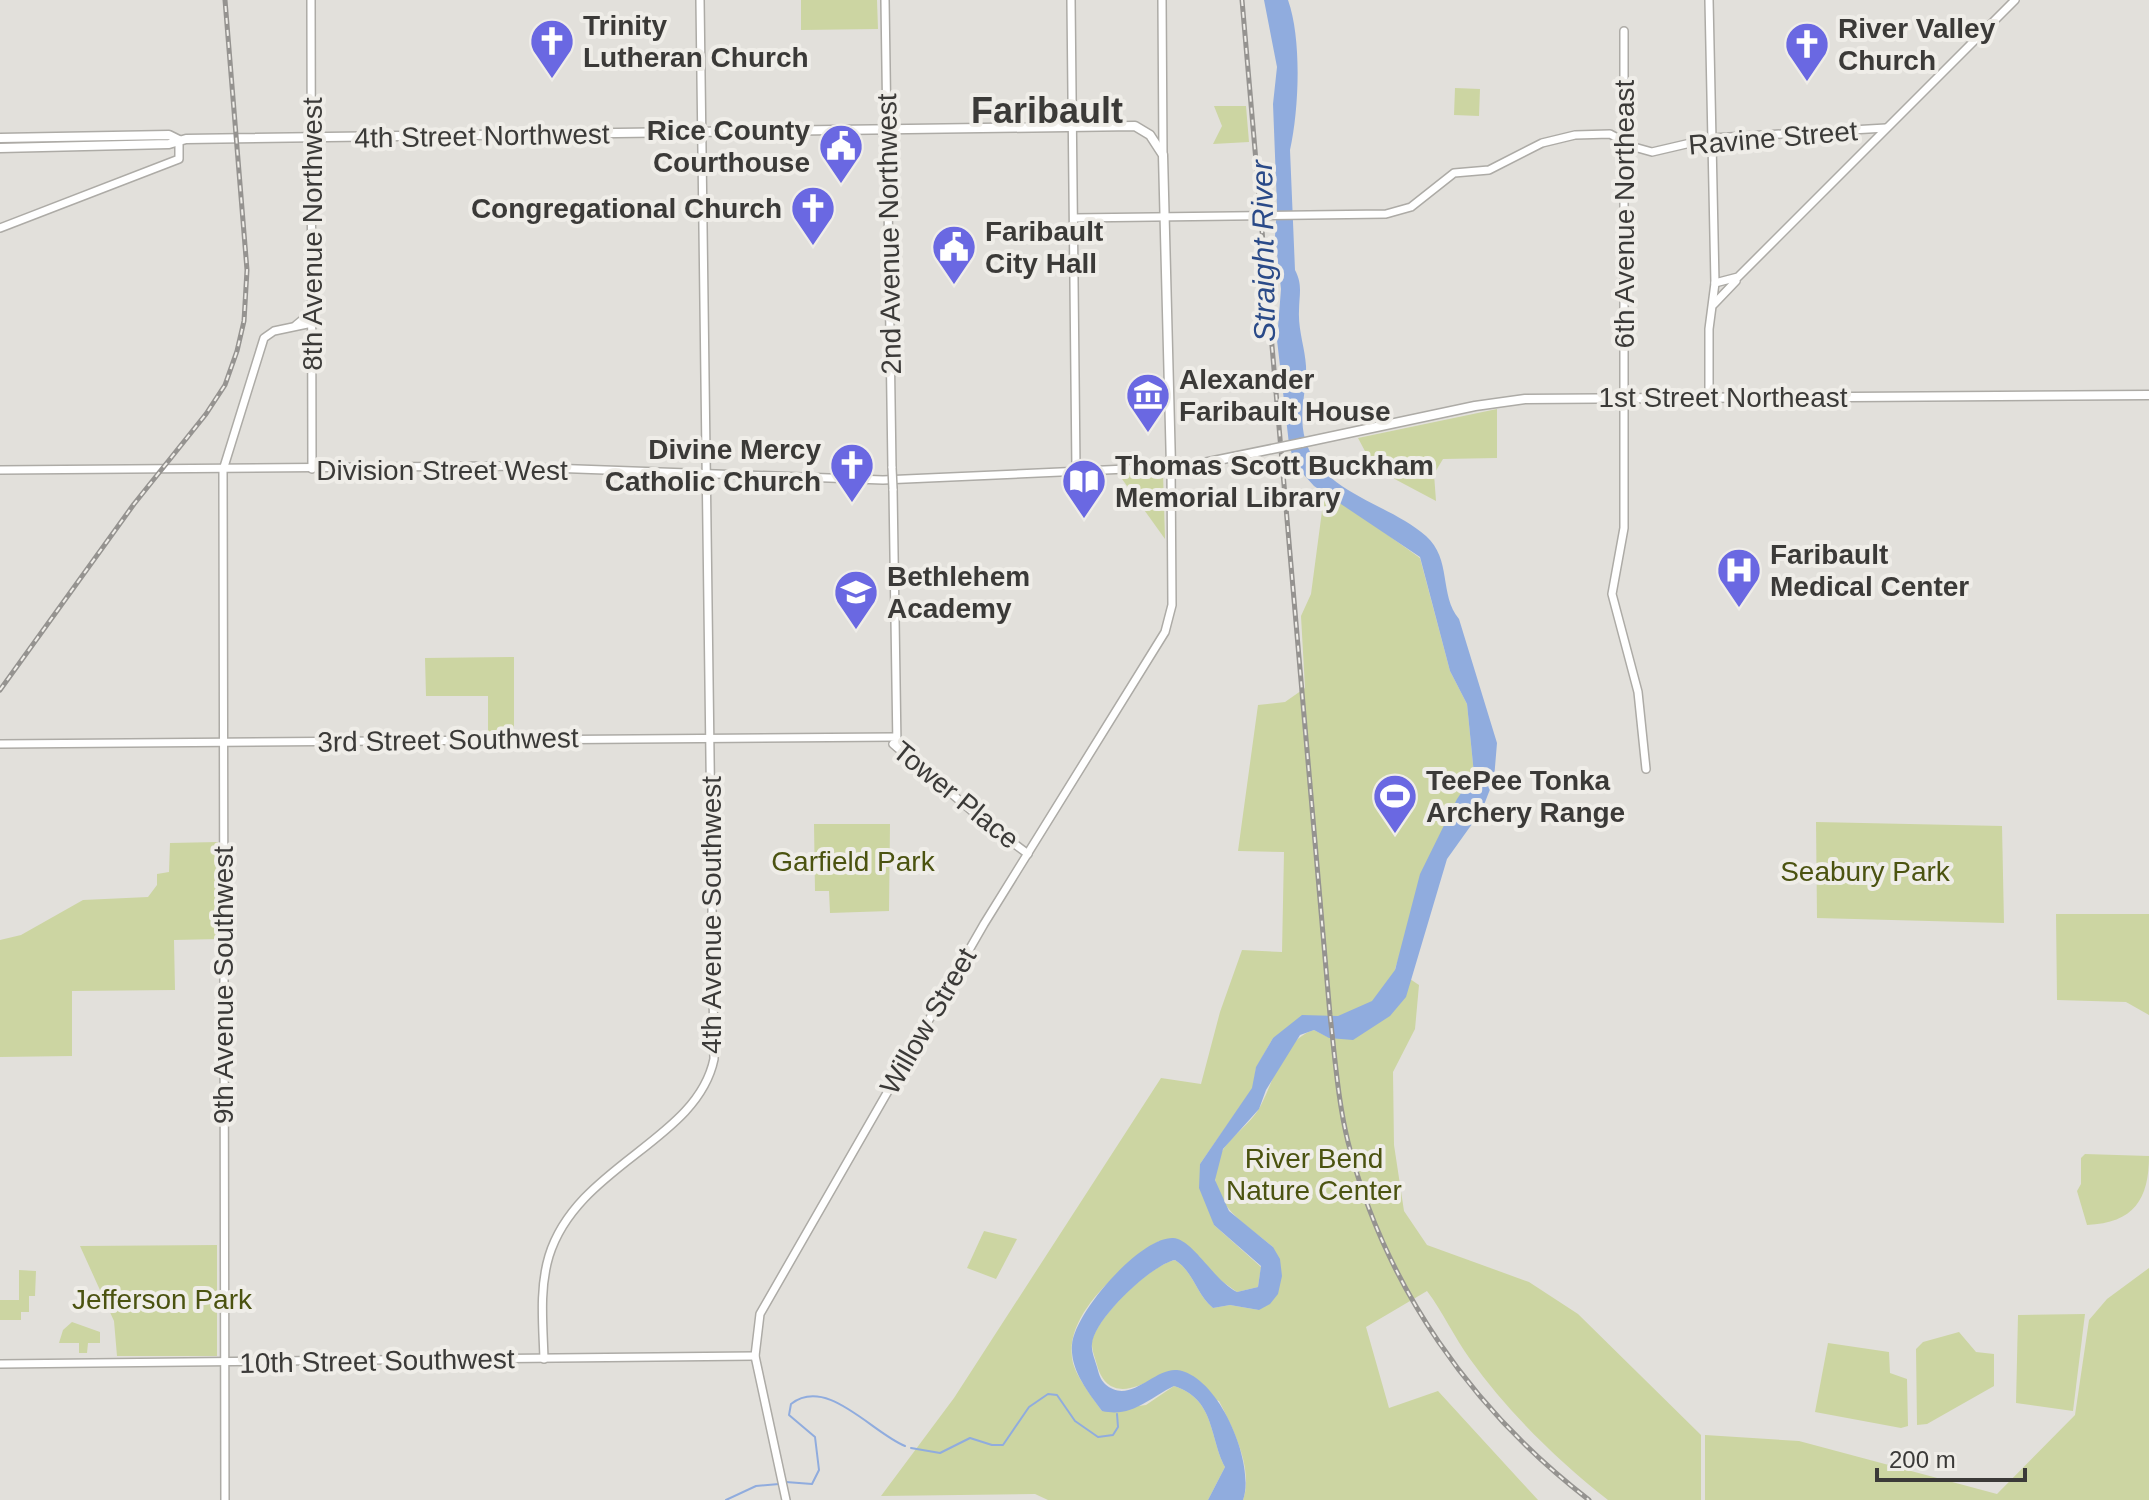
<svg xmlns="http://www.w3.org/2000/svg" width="2149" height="1500" font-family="Helvetica,sans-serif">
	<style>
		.green { fill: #ccd5a2 }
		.water { fill: #90acde }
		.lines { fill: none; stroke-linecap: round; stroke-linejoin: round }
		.stream { stroke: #90acde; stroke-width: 2 }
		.secondary-casing { stroke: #adaba6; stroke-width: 10 }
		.primary-casing { stroke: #adaba6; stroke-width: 11 }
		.secondary { stroke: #fff; stroke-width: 7 }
		.primary { stroke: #fff; stroke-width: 8 }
		.rail-casing { stroke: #959390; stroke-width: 5 }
		.rail { stroke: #efede8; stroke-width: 2; stroke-dasharray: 6; stroke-linecap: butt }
		.secondary-bridge-casing { stroke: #adaba6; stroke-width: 10; stroke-linecap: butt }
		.primary-bridge-casing { stroke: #adaba6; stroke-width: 11; stroke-linecap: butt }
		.secondary-bridge { stroke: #fff; stroke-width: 7 }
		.primary-bridge { stroke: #fff; stroke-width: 8 }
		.labels { text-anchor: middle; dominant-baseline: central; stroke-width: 8; stroke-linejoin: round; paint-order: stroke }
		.poi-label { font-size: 28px; font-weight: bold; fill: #3b3a38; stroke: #efede8; text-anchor: start }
		.street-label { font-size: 28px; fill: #3b3a38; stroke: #efede8 }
		.park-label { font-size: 28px; fill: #4b5310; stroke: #efede8 }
		.water-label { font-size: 30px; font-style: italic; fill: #2a4a88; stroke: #efede8 }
		.district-label { font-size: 36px; font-weight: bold; fill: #3b3a38; stroke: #efede8 }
	</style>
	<rect width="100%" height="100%" fill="#e2e0db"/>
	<g class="green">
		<polygon points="801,0 877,0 878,29 801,30"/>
		<polygon points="1455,88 1480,89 1479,116 1454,115"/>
		<polygon points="1214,106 1246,106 1249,142 1213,144 1222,126"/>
		<polygon points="1497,409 1497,458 1443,459 1434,474 1436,501 1374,468 1358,438"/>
		<polygon points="1117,472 1163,472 1165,539"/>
		<path d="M1324,496l15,4 81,58 30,113 17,33 7,70c-40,56 -56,130 -79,195l24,16 -4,44 -22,43 1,73 10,66 23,34 102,37 49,32 123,121v65h-93c-52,-41 -100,-88 -138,-141 -16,-22 -27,-47 -43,-68l-61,36 23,81 49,-17 100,109h-295c11,-30 -10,-72 -24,-99l-64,-23c-25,14 -49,19 -58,-13 -2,-7 -6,-17 -5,-24 6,-25 58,-76 83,-81 19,12 21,34 38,48l17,-3 29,5 14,-63c-21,-18 -56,-38 -58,-69 -2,-34 32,-47 45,-71 14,-26 22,-67 54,-77l14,7 -4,-21 -51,22 -17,30 -3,20 -53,76 14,61 47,42 -3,20 -21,5 -28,-20 -10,-16 -40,-15c-34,24 -98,73 -86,122 4,15 20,35 29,48l44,-6 28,-19c41,13 35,50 51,81l-17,33h-160l-13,-6 -154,2 73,-98 207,-320 40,6 19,-72 22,-62 40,2 2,-100 -46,-1 20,-146 27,-3 20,-14 -4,-72 10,-22z"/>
		<polygon points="514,657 514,734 488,734 488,696 426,696 425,658"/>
		<polygon points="1816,822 2002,826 2004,923 1817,918"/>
		<polygon points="814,824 890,824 889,911 830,913 829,891 815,891"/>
		<polygon points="218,842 219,939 174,940 175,990 72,991 72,1056 0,1057 0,940 21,935 83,900 148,897 157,885 157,874 169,872 170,843"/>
		<polygon points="2056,914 2149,914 2149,1015 2126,1002 2057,1000"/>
		<path d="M2085,1154l64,2c0,43 -15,67 -62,69l-10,-34 4,-7v-26z"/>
		<polygon points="984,1231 1017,1239 996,1279 967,1268"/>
		<polygon points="217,1245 217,1356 117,1356 114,1321 80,1246"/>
		<polygon points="2149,1268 2149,1500 1705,1500 1705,1435 1799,1441 1997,1494 2075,1415 2089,1320 2107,1299"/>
		<polygon points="19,1270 36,1271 35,1296 29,1296 29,1312 21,1312 21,1320 0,1320 0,1300 19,1300"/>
		<polygon points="2085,1314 2073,1411 2016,1403 2018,1315"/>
		<polygon points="72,1322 100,1332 100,1343 88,1343 87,1353 79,1353 79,1343 59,1343 63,1330"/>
		<polygon points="1959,1332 1976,1352 1994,1354 1994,1386 1927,1424 1917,1425 1916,1349 1923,1342"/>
		<polygon points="1828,1343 1889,1352 1890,1373 1907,1379 1908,1426 1901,1428 1815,1412"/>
	</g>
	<path class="water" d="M1264,0h24c14,39 11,110 2,150l5,120c8,15 4,25 4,41 -1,19 6,37 7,55 1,25 -8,47 -1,73 15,54 84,64 121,97 26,23 13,59 33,83l38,124 -3,36 -12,31 -35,49 -41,138 -16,19 -37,24 -24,-2 -15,-8 -14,5 -34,55 -7,19 -36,40 -8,31 14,31 44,36 7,12 2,17 -4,18 -8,10 -11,6 -29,-5 -17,3c-17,-14 -19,-36 -38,-48 -24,5 -81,59 -83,84 -1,7 3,16 5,23 2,7 3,12 8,17 25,22 48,-16 72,-14 42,5 79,95 66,130h-35l17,-33c-16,-31 -10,-68 -51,-81 -25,12 -42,32 -72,25 -14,-19 -32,-41 -30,-66 2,-32 68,-108 101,-107 20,1 41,43 64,54l21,-5 3,-21 -47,-41 -15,-37 1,-24 52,-76 4,-21 17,-29 29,-23 36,1 34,-15 23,-31 25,-96 37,-75 17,-25 -7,-70 -17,-33 -30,-114 -106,-71 -19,-21 -6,-21 -12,-104 4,-51 -6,-53 2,-29 -4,-103 4,-37z"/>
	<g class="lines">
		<g class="stream">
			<polyline points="911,1448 940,1453 970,1438 992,1445 1003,1445 1029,1407 1048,1394 1057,1395 1075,1421 1098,1437 1113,1435 1118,1427 1117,1414"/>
			<path d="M786,1482l26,2 7,-14 -4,-33 -26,-22 2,-11c36,-28 80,28 114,42"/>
			<polyline points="726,1500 756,1486 779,1484"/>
		</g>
		<g class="secondary-casing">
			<g id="secondary">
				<polyline points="311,0 312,469"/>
				<polyline points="885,0 892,468"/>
				<polyline points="1071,0 1076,469"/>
				<polyline points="1162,0 1163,155"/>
				<polyline points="1709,0 1715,283 1709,329 1709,396"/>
				<polyline points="1624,31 1624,528 1612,594 1638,692 1646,769"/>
				<polyline points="1074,218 1386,214 1411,207 1454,173 1489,170 1542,143 1575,135 1610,134 1634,147 1652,152 1712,138 1886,128"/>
				<polyline points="0,228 179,159 179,140"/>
				<polyline points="1715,283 1738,277 2015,0"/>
				<polyline points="1714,304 1736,281"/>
				<polyline points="296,325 307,316 313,304"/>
				<polyline points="0,470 497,466 883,480 1171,467 1172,605 1165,632 984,924 760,1314 755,1356 786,1500"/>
				<polyline points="893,489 897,747"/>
				<polyline points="0,744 896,737"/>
				<polyline points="893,744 985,822 1028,854"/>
				<path d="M544,1359c-1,-34 -5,-70 5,-103 28,-91 148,-115 165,-197l-14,-1059"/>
				<polyline points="0,1364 755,1356"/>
				<polyline points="225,1500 223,470 264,338 274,331 312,323"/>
			</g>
		</g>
		<g class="primary-casing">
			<g id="primary">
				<polyline points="0,138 169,135 179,140"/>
				<polyline points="0,148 169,144 186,139 1135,126 1150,135 1163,155 1171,467 1194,465"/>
				<polyline points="1301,443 1475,406 1525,399 2149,395"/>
			</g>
		</g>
		<use href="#secondary" class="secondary"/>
		<use href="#primary" class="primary"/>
		<g class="rail-casing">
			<g id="rail">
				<path d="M1242,0l88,1015c5,43 8,86 18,127 37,145 124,268 241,358"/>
				<polyline points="0,690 134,504 206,414 225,385 237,351 244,321 247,270 225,0"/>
			</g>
		</g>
		<use href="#rail" class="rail"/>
		<g class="secondary-bridge-casing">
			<polyline id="secondary-bridge" points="892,468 893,489"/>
		</g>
		<g class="primary-bridge-casing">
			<polyline id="primary-bridge" points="1194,465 1301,443"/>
		</g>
		<use href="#secondary-bridge" class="secondary-bridge"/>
		<use href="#primary-bridge" class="primary-bridge"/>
	</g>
	<defs>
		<g id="church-pin" transform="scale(2.3)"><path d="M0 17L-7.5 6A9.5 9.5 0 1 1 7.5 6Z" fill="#6a68e2" stroke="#efede8"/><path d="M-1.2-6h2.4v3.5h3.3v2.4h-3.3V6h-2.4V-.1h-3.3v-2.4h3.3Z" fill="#fff"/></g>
		<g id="civic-pin" transform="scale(2.3)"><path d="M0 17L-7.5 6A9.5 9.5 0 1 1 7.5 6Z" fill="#6a68e2" stroke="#efede8"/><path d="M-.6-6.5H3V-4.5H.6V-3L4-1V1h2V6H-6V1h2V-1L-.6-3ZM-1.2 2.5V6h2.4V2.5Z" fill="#fff"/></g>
		<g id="museum-pin" transform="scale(2.3)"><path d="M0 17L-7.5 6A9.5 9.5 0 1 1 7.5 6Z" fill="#6a68e2" stroke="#efede8"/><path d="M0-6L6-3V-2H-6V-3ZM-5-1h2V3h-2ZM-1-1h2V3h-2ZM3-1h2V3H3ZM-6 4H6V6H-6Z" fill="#fff"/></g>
		<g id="library-pin" transform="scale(2.3)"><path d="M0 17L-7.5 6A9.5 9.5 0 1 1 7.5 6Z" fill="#6a68e2" stroke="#efede8"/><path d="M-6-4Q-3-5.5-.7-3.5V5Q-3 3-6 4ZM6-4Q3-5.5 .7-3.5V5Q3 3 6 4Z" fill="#fff"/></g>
		<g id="hospital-pin" transform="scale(2.3)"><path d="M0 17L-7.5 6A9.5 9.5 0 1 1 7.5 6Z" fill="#6a68e2" stroke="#efede8"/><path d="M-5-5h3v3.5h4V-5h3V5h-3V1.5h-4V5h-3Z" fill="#fff"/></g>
		<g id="school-pin" transform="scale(2.3)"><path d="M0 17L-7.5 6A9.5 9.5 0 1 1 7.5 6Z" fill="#6a68e2" stroke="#efede8"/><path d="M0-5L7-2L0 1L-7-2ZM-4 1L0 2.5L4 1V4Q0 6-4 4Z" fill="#fff"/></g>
		<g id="stadium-pin" transform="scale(2.3)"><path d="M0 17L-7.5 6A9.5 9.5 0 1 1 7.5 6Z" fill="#6a68e2" stroke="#efede8"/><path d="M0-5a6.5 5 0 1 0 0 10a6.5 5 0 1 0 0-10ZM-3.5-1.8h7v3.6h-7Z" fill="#fff"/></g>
	</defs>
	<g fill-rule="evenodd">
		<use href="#church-pin" x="552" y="41"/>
		<use href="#church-pin" x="1807" y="44"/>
		<use href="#civic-pin" x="841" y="146"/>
		<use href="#church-pin" x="813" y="208"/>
		<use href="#civic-pin" x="954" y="247"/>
		<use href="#museum-pin" x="1148" y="395"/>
		<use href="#church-pin" x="852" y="465"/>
		<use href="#library-pin" x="1084" y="481"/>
		<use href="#hospital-pin" x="1739" y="570"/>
		<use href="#school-pin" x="856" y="592"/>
		<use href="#stadium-pin" x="1395" y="796"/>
	</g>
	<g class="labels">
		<g class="poi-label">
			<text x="583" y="25">Trinity<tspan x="583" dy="32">Lutheran Church</tspan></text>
			<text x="1838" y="28">River Valley<tspan x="1838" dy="32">Church</tspan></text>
			<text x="810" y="130" text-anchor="end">Rice County<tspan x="810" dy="32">Courthouse</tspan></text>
			<text x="782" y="208" text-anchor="end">Congregational Church</text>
			<text x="985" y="231">Faribault<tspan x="985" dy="32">City Hall</tspan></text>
			<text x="1179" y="379">Alexander<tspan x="1179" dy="32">Faribault House</tspan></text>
			<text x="821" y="449" text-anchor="end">Divine Mercy<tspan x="821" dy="32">Catholic Church</tspan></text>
			<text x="1115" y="465">Thomas Scott Buckham<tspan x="1115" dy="32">Memorial Library</tspan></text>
			<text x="1770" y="554">Faribault<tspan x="1770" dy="32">Medical Center</tspan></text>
			<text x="887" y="576">Bethlehem<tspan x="887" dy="32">Academy</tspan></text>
			<text x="1426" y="780">TeePee Tonka<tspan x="1426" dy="32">Archery Range</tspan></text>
		</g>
		<g class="street-label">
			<text transform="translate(482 136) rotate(-1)">4th Street Northwest</text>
			<text transform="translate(1773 138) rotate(-5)">Ravine Street</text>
			<text transform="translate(1624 214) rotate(-90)">6th Avenue Northeast</text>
			<text transform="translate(312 234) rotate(-90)">8th Avenue Northwest</text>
			<text transform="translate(889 234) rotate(-91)">2nd Avenue Northwest</text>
			<text x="1723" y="397">1st Street Northeast</text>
			<text x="442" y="470">Division Street West</text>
			<text transform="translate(448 740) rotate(-1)">3rd Street Southwest</text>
			<text transform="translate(956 795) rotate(39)">Tower Place</text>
			<text transform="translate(711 915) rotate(-90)">4th Avenue Southwest</text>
			<text transform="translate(223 985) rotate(-90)">9th Avenue Southwest</text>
			<text transform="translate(928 1021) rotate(-60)">Willow Street</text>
			<text transform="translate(377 1361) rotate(-1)">10th Street Southwest</text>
		</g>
		<g class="park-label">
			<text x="853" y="861">Garfield Park</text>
			<text x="1865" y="871">Seabury Park</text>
			<text x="1314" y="1158">River Bend<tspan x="1314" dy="32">Nature Center</tspan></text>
			<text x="162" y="1299">Jefferson Park</text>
		</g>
		<g class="water-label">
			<text transform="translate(1263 251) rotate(-91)">Straight River</text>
		</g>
		<g class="district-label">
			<text x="1047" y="110">Faribault</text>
		</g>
	</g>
	<path d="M1877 1468v12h148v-12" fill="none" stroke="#3b3a38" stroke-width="4"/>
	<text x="1889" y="1468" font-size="24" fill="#3b3a38" stroke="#efede8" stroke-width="6" paint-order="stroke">200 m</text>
</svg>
